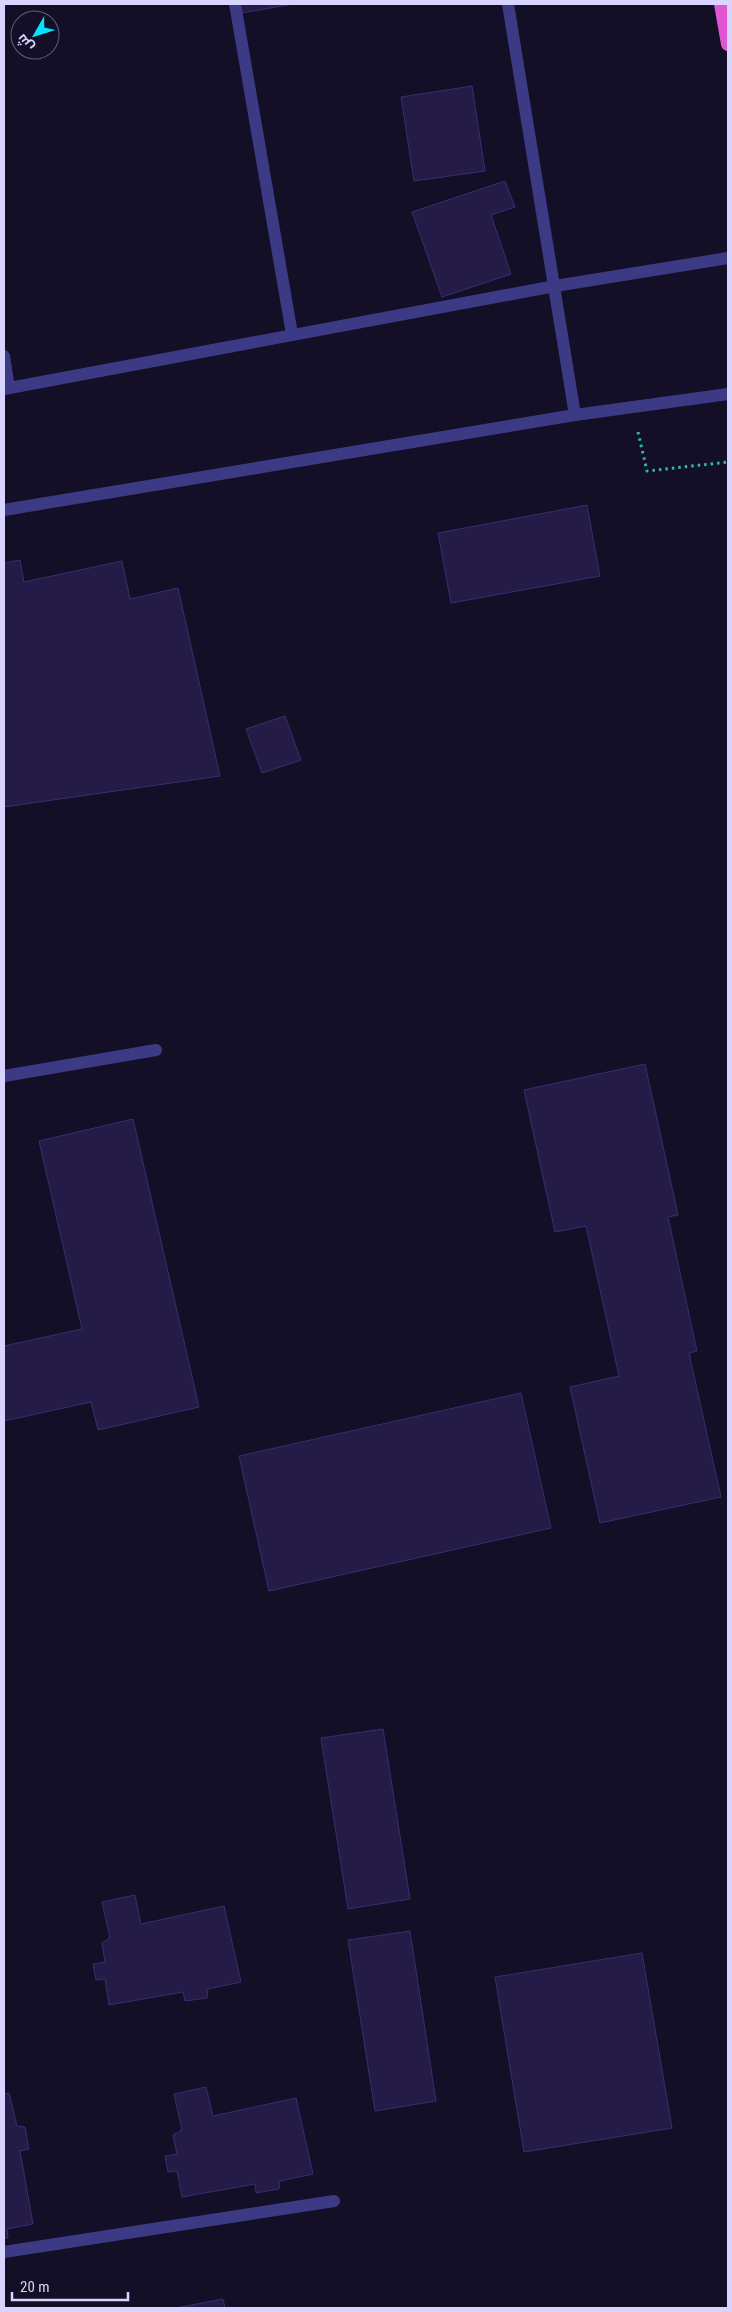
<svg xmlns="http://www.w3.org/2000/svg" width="732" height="2312" font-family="'Roboto Condensed',Cairo,sans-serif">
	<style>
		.building { fill: #241b47; stroke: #3b2d73 }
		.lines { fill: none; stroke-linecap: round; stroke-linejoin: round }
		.path { stroke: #2fb8b0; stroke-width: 3; stroke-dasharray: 2.5 4; stroke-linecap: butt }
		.service { stroke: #3d3a85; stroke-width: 12 }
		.minor { stroke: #3d3a85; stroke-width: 12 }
		.trunk { stroke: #e055d1; stroke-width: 14 }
	</style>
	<rect width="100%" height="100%" fill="#130f26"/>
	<g class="building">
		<polygon points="240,4 293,4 242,13"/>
		<polygon points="472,86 485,171 414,181 401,97"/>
		<polygon points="505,181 515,207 491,215 511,274 442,297 412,212"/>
		<polygon points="587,505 600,576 451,603 438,533"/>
		<polygon points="20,560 24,582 122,561 130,599 178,588 220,776 4,807 4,563"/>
		<polygon points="285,716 301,760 262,773 246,729"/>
		<polygon points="645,1064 678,1215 668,1217 697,1351 689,1353 721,1497 600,1523 570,1387 619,1376 586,1226 555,1232 524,1090"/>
		<polygon points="133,1119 199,1407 98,1430 91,1402 4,1421 4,1346 82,1329 39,1141"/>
		<polygon points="521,1393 551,1528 269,1591 239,1456"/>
		<polygon points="383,1729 410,1899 348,1909 321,1738"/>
		<polygon points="135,1895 141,1924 224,1906 241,1982 208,1989 207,1998 185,2001 183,1992 109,2005 105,1979 96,1980 93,1964 105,1962 102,1943 110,1938 102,1902"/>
		<polygon points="410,1931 436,2101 375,2111 348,1940"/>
		<polygon points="642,1953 672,2128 524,2152 495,1977"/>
		<polygon points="206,2087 213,2116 296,2098 313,2174 280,2181 279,2189 256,2193 255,2184 182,2197 177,2171 168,2172 165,2156 177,2154 173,2135 182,2130 174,2094"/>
		<polygon points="9,2093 17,2126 25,2127 29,2149 20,2151 33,2224 7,2229 8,2238 4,2239 4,2094"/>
		<polygon points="223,2299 225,2308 176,2308"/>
	</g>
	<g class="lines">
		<polyline class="path" points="638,432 647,471 728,462"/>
		<polyline class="service" points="4,1076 156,1050"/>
		<g class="minor">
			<polyline points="235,4 292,334"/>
			<polyline points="508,4 575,415"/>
			<polyline points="4,356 9,388"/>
			<polyline points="4,389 555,286 728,258"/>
			<polyline points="4,510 575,415 728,394"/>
			<polyline points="4,2252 334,2201"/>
		</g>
		<polyline class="trunk" points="721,4 728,44"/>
	</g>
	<rect width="732" height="2312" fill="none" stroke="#d9d4ff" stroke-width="10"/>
	<g transform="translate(35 35) rotate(231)"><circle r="24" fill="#130f26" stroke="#625e7d"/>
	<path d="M0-4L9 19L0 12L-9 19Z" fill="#00e5ff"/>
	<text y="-8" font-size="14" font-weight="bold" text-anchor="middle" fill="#d9d4ff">ش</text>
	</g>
	<path d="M12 2292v8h116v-8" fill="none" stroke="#d9d4ff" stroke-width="2.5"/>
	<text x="20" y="2292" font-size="15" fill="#d9d4ff" stroke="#130f26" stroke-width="4" paint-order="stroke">20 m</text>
</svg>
